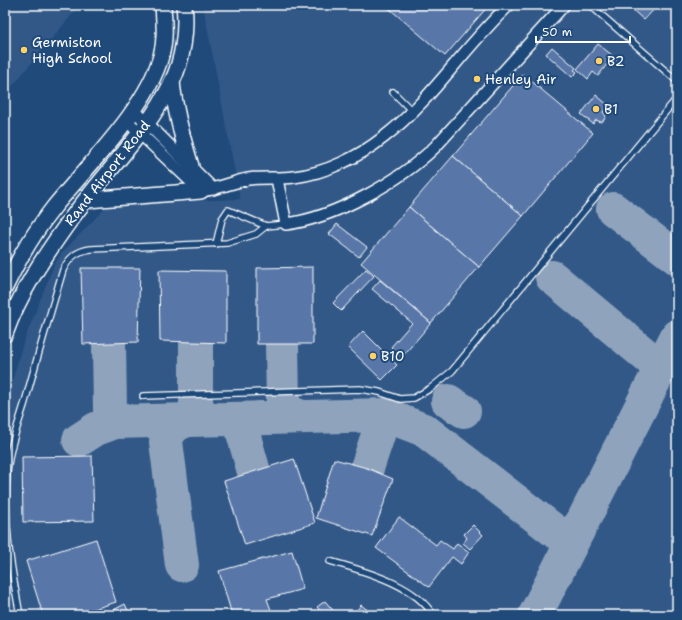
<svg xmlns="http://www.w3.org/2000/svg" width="682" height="620" font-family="'Shantell Sans',sans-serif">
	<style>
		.built { fill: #305888 }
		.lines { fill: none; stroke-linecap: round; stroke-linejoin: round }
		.taxiway { stroke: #8fa4bc; stroke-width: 34 }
		.building { fill: #5877a8; stroke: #fff }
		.lane-casing { stroke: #fff; stroke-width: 8 }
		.street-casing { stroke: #fff; stroke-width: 14 }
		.secondary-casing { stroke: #fff; stroke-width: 18 }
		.lane { stroke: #1f4a7a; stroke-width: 5.5 }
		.street { stroke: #1f4a7a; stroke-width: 11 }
		.secondary { stroke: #1f4a7a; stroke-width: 15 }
		.poi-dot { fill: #ffd166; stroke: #1f4a7a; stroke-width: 1.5 }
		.labels { text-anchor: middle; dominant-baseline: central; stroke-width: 4; stroke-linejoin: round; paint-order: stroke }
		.poi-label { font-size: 14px; fill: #fff; stroke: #1f4a7a; text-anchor: start }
		.street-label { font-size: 14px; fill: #fff; stroke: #1f4a7a }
	</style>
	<rect width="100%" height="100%" fill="#1f4a7a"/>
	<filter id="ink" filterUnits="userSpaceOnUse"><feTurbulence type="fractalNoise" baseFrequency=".025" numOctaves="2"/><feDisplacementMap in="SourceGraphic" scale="8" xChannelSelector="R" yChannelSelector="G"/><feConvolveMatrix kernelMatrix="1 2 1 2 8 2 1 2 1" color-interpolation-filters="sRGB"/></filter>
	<g filter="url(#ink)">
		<g class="built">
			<polygon points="5,5 80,5 5,95"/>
			<polygon points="203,5 677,5 677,615 7,615 5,607 5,407 22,346 54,265 62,253 105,208 119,204 240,199"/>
		</g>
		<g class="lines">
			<g class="taxiway">
				<polyline points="613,209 677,258"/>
				<polyline points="552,277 661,368"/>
				<polyline points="196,342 196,406 200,414 211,419"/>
				<polyline points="109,343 110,410 116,417 127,421"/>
				<polyline points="282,344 283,403 289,412 302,417"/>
				<polyline points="448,401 464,411"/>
				<polyline points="79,440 96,429 115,422 188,420"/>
				<polyline points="367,468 382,423 388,419 397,419"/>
				<path d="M254,472l-11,-39c2,-10 8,-13 17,-15"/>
				<path d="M182,565l-16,-123c2,-13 11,-19 22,-22l197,-5 39,15 132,102c11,5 19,0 26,-9"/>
				<polyline points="535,615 677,336"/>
			</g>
		</g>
		<g class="building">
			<polygon points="385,5 489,5 445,56"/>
			<polygon points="627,5 658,5 644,20"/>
			<polygon points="598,44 617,59 611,66 608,63 598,76 593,72 588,79 577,69"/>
			<polygon points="552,47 576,68 574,70 577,72 572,77 546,54"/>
			<polygon points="523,74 593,133 523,216 453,156"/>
			<polygon points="596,95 609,106 603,112 606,116 604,120 601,122 596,120 593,124 581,114"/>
			<polygon points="453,156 523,216 479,267 409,207"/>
			<polygon points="409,207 479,267 431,323 361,263"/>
			<polygon points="337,224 367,247 359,257 329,234"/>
			<polygon points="313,267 313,344 257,344 257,268"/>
			<polygon points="81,268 140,268 138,342 83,344"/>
			<polygon points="366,269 374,276 341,311 333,303"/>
			<polygon points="159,270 226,271 226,343 160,341"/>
			<polygon points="380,280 431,323 402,357 391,347 412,323 372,289"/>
			<polygon points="363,331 397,365 382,380 348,347"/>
			<polygon points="92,456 94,521 23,522 22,457"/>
			<polygon points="294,459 315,523 245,545 224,481"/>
			<polygon points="334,459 367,468 393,479 372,536 316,518"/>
			<polygon points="399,517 436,545 440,540 453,549 457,543 469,552 461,564 452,557 429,587 376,548"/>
			<polygon points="473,525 483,535 470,549 463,543 467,538 464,534"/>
			<polygon points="96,539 116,602 75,615 43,615 26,561"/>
			<polygon points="292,551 303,589 267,599 271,610 254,615 232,615 219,571"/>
			<polygon points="325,601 337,615 324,615 317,607"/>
			<polygon points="125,604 130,615 104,615"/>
			<polygon points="361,605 374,615 353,615"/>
		</g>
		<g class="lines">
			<g class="lane-casing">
				<g id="lane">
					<polyline points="590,5 677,81"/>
					<polyline points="393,92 412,111"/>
					<polyline points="216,244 222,219 228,210 266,226 286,224"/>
					<polyline points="143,396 360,389 379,392 400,399 414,398 431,388 452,371 677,98"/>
					<path d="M330,561c32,10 84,22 103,54"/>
					<path d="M20,615c-9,-47 -17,-93 -13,-142 2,-24 11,-48 18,-71 12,-44 25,-88 38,-132 6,-12 13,-19 28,-21l136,-6 29,-9 10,-8"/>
				</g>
			</g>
			<g class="street-casing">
				<g id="street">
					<polyline points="133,109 213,189"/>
					<path d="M126,120l75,71c17,-2 31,-9 47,-12 15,-2 31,0 46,-2 32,-4 65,-20 90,-40 47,-36 81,-91 125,-132"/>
					<path d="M277,179l9,45c49,-6 114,-43 149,-77l129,-142"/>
				</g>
			</g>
			<g class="secondary-casing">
				<g id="secondary">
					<path d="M172,82c3,29 10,55 19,84"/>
					<polyline points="87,200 201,191"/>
					<path d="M5,287c14,-29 29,-55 49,-80 34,-42 93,-99 107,-151 5,-17 3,-34 2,-51"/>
					<path d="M5,334c15,-42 40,-79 66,-115 31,-43 79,-90 101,-137 11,-23 15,-52 12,-77"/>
				</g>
			</g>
			<use href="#lane" class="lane"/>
			<use href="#street" class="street"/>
			<use href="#secondary" class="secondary"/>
		</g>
	</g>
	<g class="poi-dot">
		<circle cx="24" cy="50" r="4"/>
		<circle cx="599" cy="61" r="4"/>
		<circle cx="477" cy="79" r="4"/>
		<circle cx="596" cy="109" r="4"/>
		<circle cx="373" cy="356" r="4"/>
	</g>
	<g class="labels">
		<g class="poi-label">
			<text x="32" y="42">Germiston<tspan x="32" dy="16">High School</tspan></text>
			<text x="607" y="61">B2</text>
			<text x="485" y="79">Henley Air</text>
			<text x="604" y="109">B1</text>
			<text x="381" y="356">B10</text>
		</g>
		<g class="street-label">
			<text transform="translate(107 173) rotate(-52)">Rand Airport Road</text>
		</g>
	</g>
	<rect width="682" height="620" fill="none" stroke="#1f4a7a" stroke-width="20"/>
	<rect x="10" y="10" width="662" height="600" fill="none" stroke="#fff" stroke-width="1.5" filter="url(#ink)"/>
	<path d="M536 36v6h94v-6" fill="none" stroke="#ffffff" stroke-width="2"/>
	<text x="542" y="36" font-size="12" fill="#ffffff" stroke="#1f4a7a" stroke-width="3" paint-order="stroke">50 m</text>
</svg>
